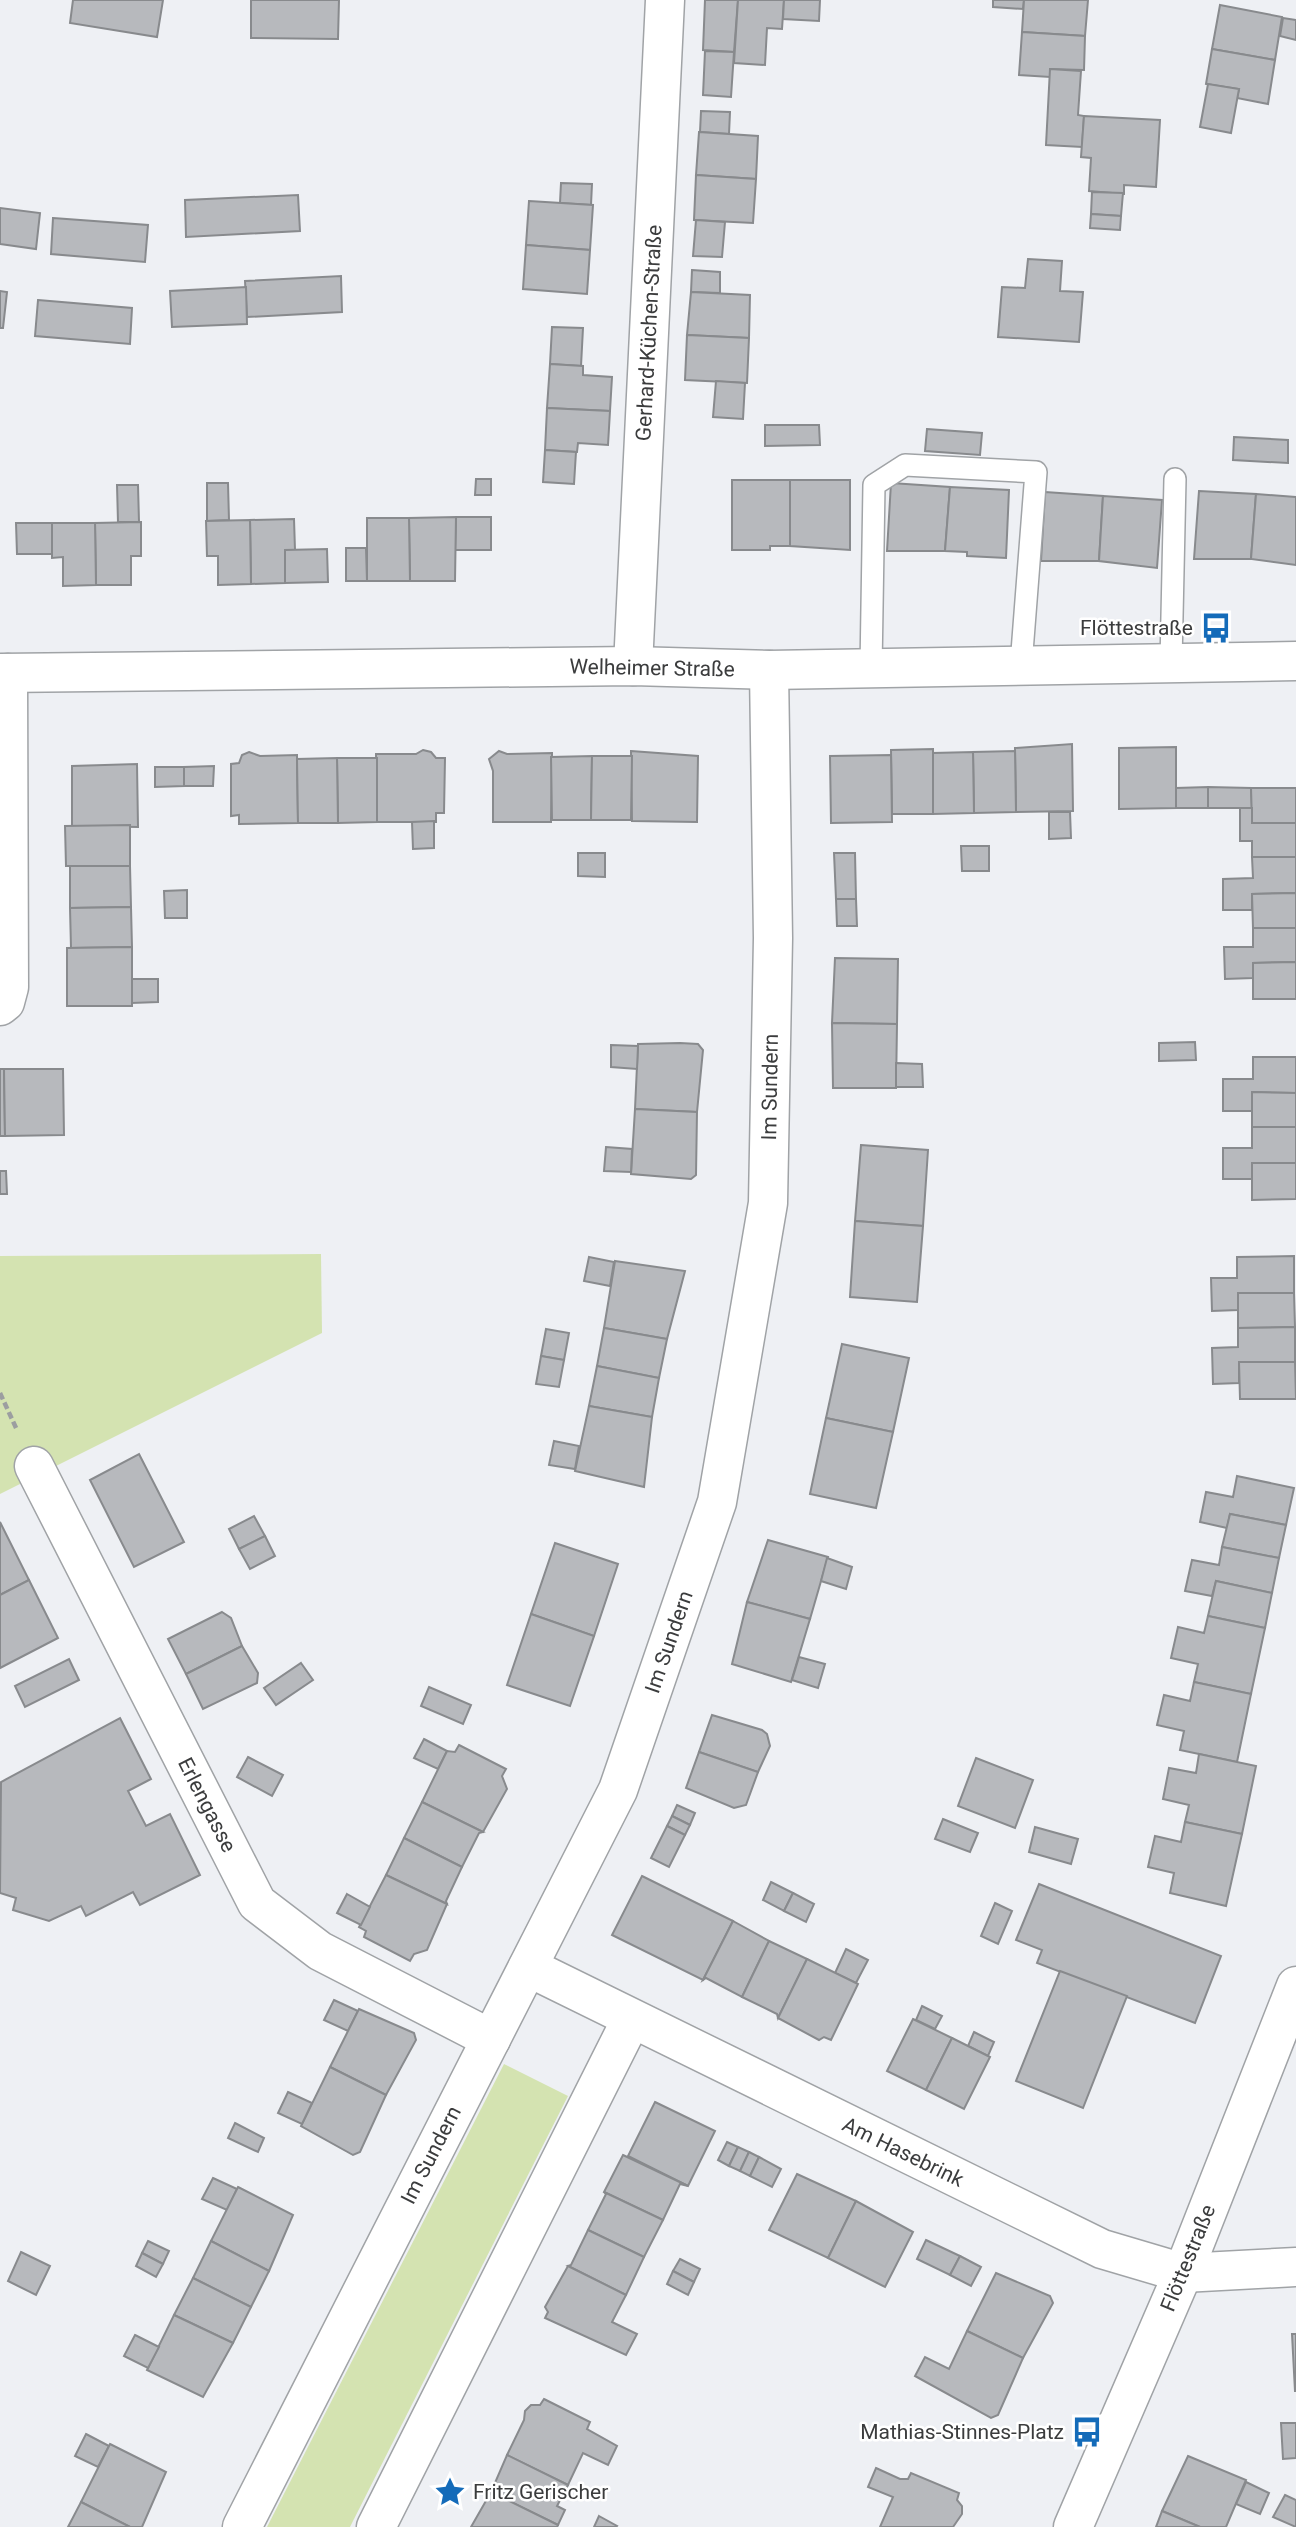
<svg xmlns="http://www.w3.org/2000/svg" width="1296" height="2527" font-family="Roboto,sans-serif">
	<style>
		.green { fill: #d4e3b1 }
		.building { fill: #b7b9bd; stroke: #888a8d; stroke-width: 2 }
		.lines { fill: none; stroke-linecap: round; stroke-linejoin: round }
		.service-casing { stroke: #a0a3a6; stroke-width: 24 }
		.minor-casing { stroke: #a0a3a6; stroke-width: 41 }
		.tertiary-casing { stroke: #a0a3a6; stroke-width: 41 }
		.path { stroke: #9c9ea0; stroke-width: 4.5; stroke-dasharray: 7 3.5; stroke-linecap: butt }
		.service { stroke: #fff; stroke-width: 21 }
		.minor { stroke: #fff; stroke-width: 38 }
		.tertiary { stroke: #fff; stroke-width: 38 }
		.labels { text-anchor: middle; dominant-baseline: central; stroke-width: 5; stroke-linejoin: round; paint-order: stroke }
		.street-label { font-size: 21px; fill: #3b3c3d; stroke: #fff }
		.poi-label { font-size: 21px; fill: #3b3c3d; stroke: #fff; text-anchor: end }
	</style>
	<rect width="100%" height="100%" fill="#eef0f4"/>
	<g class="green">
		<polygon points="321,1254 322,1333 0,1494 0,1256"/>
		<polygon points="504,2064 568,2096 350,2527 267,2527"/>
	</g>
	<g class="building">
		<polygon points="73,0 163,0 157,37 70,23"/>
		<polygon points="251,0 339,0 338,39 251,38"/>
		<polygon points="705,0 738,0 734,52 703,50"/>
		<polygon points="738,0 784,0 782,29 767,28 765,65 734,63"/>
		<polygon points="784,0 820,0 819,21 783,19"/>
		<polygon points="993,0 1024,0 1023,9 993,7"/>
		<polygon points="1024,0 1088,0 1085,36 1022,32"/>
		<polygon points="1220,5 1282,17 1275,60 1212,49"/>
		<polygon points="1283,18 1296,20 1296,40 1280,36"/>
		<polygon points="1022,32 1085,36 1084,70 1050,69 1050,77 1019,75"/>
		<polygon points="1212,49 1275,60 1268,104 1237,98 1239,89 1206,84"/>
		<polygon points="705,51 734,52 731,97 703,95"/>
		<polygon points="1050,69 1081,71 1078,115 1084,116 1082,147 1046,145"/>
		<polygon points="1208,84 1239,89 1231,133 1200,127"/>
		<polygon points="701,111 730,112 729,134 700,132"/>
		<polygon points="1084,116 1160,120 1156,187 1124,185 1124,194 1089,191 1091,158 1081,157"/>
		<polygon points="699,132 758,136 756,179 696,175"/>
		<polygon points="696,175 756,179 753,223 694,220"/>
		<polygon points="561,183 592,184 591,205 560,203"/>
		<polygon points="1092,192 1123,193 1121,216 1091,214"/>
		<polygon points="298,195 300,231 186,237 185,200"/>
		<polygon points="529,201 593,205 590,250 526,245"/>
		<polygon points="0,208 40,213 36,249 0,244"/>
		<polygon points="1091,214 1121,216 1120,230 1090,228"/>
		<polygon points="53,218 148,225 145,262 51,254"/>
		<polygon points="696,220 725,222 722,257 693,256"/>
		<polygon points="526,245 590,250 587,294 523,289"/>
		<polygon points="1028,259 1062,261 1060,291 1083,292 1079,342 998,337 1002,287 1025,288"/>
		<polygon points="692,270 720,272 720,293 691,292"/>
		<polygon points="341,276 342,312 247,317 245,281"/>
		<polygon points="246,287 247,324 172,327 170,291"/>
		<polygon points="0,291 7,292 3,328 0,328"/>
		<polygon points="691,292 750,295 749,338 687,335"/>
		<polygon points="38,300 132,308 130,344 35,336"/>
		<polygon points="552,327 583,328 581,366 550,364"/>
		<polygon points="687,335 749,338 747,383 685,380"/>
		<polygon points="550,364 583,366 583,375 612,377 610,411 547,408"/>
		<polygon points="716,381 745,383 743,419 713,417"/>
		<polygon points="547,408 610,411 608,445 578,443 577,452 545,450"/>
		<polygon points="765,425 819,425 820,445 765,446"/>
		<polygon points="927,429 982,433 980,455 925,451"/>
		<polygon points="1234,437 1288,440 1288,463 1233,460"/>
		<polygon points="545,450 576,452 574,484 543,482"/>
		<polygon points="476,479 491,479 491,495 475,495"/>
		<polygon points="732,480 790,480 790,546 770,546 770,550 732,550"/>
		<polygon points="790,480 850,480 850,550 790,546"/>
		<polygon points="207,483 228,483 229,520 207,521"/>
		<polygon points="891,483 950,487 945,551 887,551"/>
		<polygon points="117,485 138,485 139,522 118,522"/>
		<polygon points="950,487 1009,490 1006,558 967,556 967,552 945,551"/>
		<polygon points="1199,491 1256,494 1251,559 1194,559"/>
		<polygon points="1045,492 1103,496 1099,561 1041,561"/>
		<polygon points="1256,494 1296,497 1296,565 1251,559"/>
		<polygon points="1103,496 1162,500 1157,568 1099,561"/>
		<polygon points="456,517 491,517 491,550 455,550"/>
		<polygon points="456,517 455,581 410,581 409,518"/>
		<polygon points="367,518 409,518 410,581 367,581"/>
		<polygon points="294,519 295,550 285,550 285,583 251,584 250,520"/>
		<polygon points="250,520 251,584 218,585 218,556 207,556 206,521"/>
		<polygon points="141,522 141,556 131,556 131,585 96,585 95,523"/>
		<polygon points="16,523 52,523 52,554 17,554"/>
		<polygon points="52,523 95,523 96,585 63,586 63,557 52,558"/>
		<polygon points="346,548 366,548 367,581 346,581"/>
		<polygon points="327,549 328,582 285,583 285,550"/>
		<polygon points="1072,744 1073,811 1016,812 1015,748"/>
		<polygon points="1176,747 1176,808 1119,809 1119,748"/>
		<polygon points="933,749 933,814 892,814 891,750"/>
		<polygon points="423,750 431,752 436,758 445,758 444,813 436,813 436,822 377,822 376,754 416,754"/>
		<polygon points="499,751 507,754 552,753 551,822 493,822 493,771 489,759"/>
		<polygon points="631,751 698,756 697,822 632,821"/>
		<polygon points="1015,751 1016,812 974,813 973,752"/>
		<polygon points="249,752 260,756 297,755 298,823 239,824 239,815 231,816 231,764 239,763 242,755"/>
		<polygon points="973,752 974,813 933,814 933,753"/>
		<polygon points="891,755 892,822 831,823 830,756"/>
		<polygon points="592,756 591,820 552,820 551,757"/>
		<polygon points="592,756 632,756 631,820 591,820"/>
		<polygon points="337,758 377,758 377,822 338,823"/>
		<polygon points="337,758 338,823 298,823 297,759"/>
		<polygon points="137,764 138,827 72,826 72,766"/>
		<polygon points="214,766 213,786 184,786 184,767"/>
		<polygon points="155,767 184,767 184,786 155,787"/>
		<polygon points="1208,787 1208,808 1176,808 1176,788"/>
		<polygon points="1208,787 1251,788 1252,808 1208,808"/>
		<polygon points="1251,788 1296,788 1296,823 1252,823"/>
		<polygon points="1240,808 1252,808 1252,823 1296,823 1296,857 1252,857 1252,841 1240,841"/>
		<polygon points="1049,812 1070,812 1071,838 1049,839"/>
		<polygon points="434,821 434,848 413,849 412,822"/>
		<polygon points="130,825 130,866 66,866 65,826"/>
		<polygon points="961,846 989,846 989,871 962,871"/>
		<polygon points="578,853 605,853 605,877 578,876"/>
		<polygon points="834,853 855,853 856,899 836,899"/>
		<polygon points="1252,857 1296,857 1296,893 1252,894 1252,910 1223,910 1223,879 1253,878"/>
		<polygon points="70,866 130,866 131,907 70,908"/>
		<polygon points="187,890 187,918 165,918 164,891"/>
		<polygon points="1296,893 1296,928 1253,928 1252,894"/>
		<polygon points="836,899 856,899 857,926 837,926"/>
		<polygon points="131,907 132,947 71,948 70,908"/>
		<polygon points="1253,928 1296,928 1296,962 1253,963 1253,978 1225,979 1224,947 1253,947"/>
		<polygon points="132,947 132,1006 67,1006 67,948"/>
		<polygon points="835,958 898,959 897,1024 832,1023"/>
		<polygon points="1296,962 1296,999 1253,999 1253,963"/>
		<polygon points="132,979 158,979 158,1002 132,1003"/>
		<polygon points="832,1023 897,1024 896,1088 833,1088"/>
		<polygon points="1195,1042 1196,1060 1159,1061 1159,1043"/>
		<polygon points="680,1043 698,1044 703,1050 697,1112 635,1109 638,1044"/>
		<polygon points="611,1045 638,1046 637,1069 611,1067"/>
		<polygon points="1253,1057 1296,1057 1296,1093 1252,1092 1252,1111 1223,1111 1223,1079 1253,1079"/>
		<polygon points="896,1063 922,1064 923,1087 896,1087"/>
		<polygon points="0,1069 4,1069 5,1136 0,1136"/>
		<polygon points="4,1069 63,1069 64,1135 5,1136"/>
		<polygon points="1252,1092 1296,1093 1296,1127 1252,1127"/>
		<polygon points="635,1109 697,1112 696,1175 691,1179 631,1174"/>
		<polygon points="1252,1127 1296,1127 1296,1163 1252,1163 1252,1179 1223,1179 1223,1148 1252,1148"/>
		<polygon points="861,1145 928,1150 923,1226 855,1221"/>
		<polygon points="606,1147 632,1149 631,1172 604,1171"/>
		<polygon points="1252,1163 1296,1163 1296,1199 1252,1200"/>
		<polygon points="0,1171 6,1171 7,1194 0,1194"/>
		<polygon points="855,1221 923,1226 917,1302 850,1297"/>
		<polygon points="1294,1256 1294,1293 1238,1293 1238,1310 1212,1311 1211,1278 1237,1278 1237,1257"/>
		<polygon points="589,1257 614,1262 610,1286 584,1281"/>
		<polygon points="615,1261 685,1271 667,1339 604,1328"/>
		<polygon points="1238,1293 1294,1293 1295,1327 1238,1328"/>
		<polygon points="1295,1327 1295,1362 1239,1362 1239,1383 1213,1384 1212,1348 1238,1347 1238,1328"/>
		<polygon points="604,1328 667,1339 659,1378 597,1366"/>
		<polygon points="546,1329 569,1333 564,1360 541,1356"/>
		<polygon points="842,1344 909,1358 893,1432 826,1418"/>
		<polygon points="541,1356 564,1360 559,1387 536,1384"/>
		<polygon points="1239,1362 1295,1362 1296,1399 1240,1399"/>
		<polygon points="597,1366 659,1378 652,1417 589,1406"/>
		<polygon points="589,1406 652,1417 644,1487 575,1471"/>
		<polygon points="826,1418 893,1432 876,1508 810,1494"/>
		<polygon points="554,1441 579,1446 575,1469 549,1465"/>
		<polygon points="139,1454 184,1542 134,1567 90,1480"/>
		<polygon points="1237,1476 1294,1488 1286,1525 1230,1514 1227,1528 1200,1522 1206,1492 1233,1497"/>
		<polygon points="1230,1514 1286,1525 1279,1558 1222,1547"/>
		<polygon points="254,1516 265,1536 239,1549 229,1529"/>
		<polygon points="0,1522 29,1580 0,1595"/>
		<polygon points="265,1536 275,1556 250,1569 239,1549"/>
		<polygon points="768,1540 828,1557 810,1619 747,1602"/>
		<polygon points="555,1543 618,1564 594,1636 531,1614"/>
		<polygon points="1222,1547 1279,1558 1272,1593 1216,1581 1212,1596 1185,1591 1192,1560 1219,1565"/>
		<polygon points="827,1558 852,1567 846,1589 821,1581"/>
		<polygon points="29,1580 58,1638 0,1668 0,1595"/>
		<polygon points="1216,1581 1272,1593 1265,1628 1208,1616"/>
		<polygon points="747,1602 810,1619 791,1682 732,1664"/>
		<polygon points="222,1612 231,1618 242,1646 186,1674 168,1639"/>
		<polygon points="531,1614 594,1636 570,1706 507,1685"/>
		<polygon points="1208,1616 1265,1628 1251,1694 1194,1682 1198,1664 1171,1658 1178,1627 1204,1633"/>
		<polygon points="242,1646 258,1673 257,1683 203,1709 186,1674"/>
		<polygon points="799,1657 825,1664 818,1688 792,1680"/>
		<polygon points="69,1659 79,1680 25,1707 15,1686"/>
		<polygon points="301,1663 313,1680 276,1705 264,1688"/>
		<polygon points="1194,1682 1251,1694 1237,1762 1180,1750 1184,1731 1157,1725 1164,1695 1190,1701"/>
		<polygon points="429,1687 471,1705 463,1724 421,1706"/>
		<polygon points="712,1715 762,1730 767,1734 770,1746 758,1772 699,1752"/>
		<polygon points="120,1718 151,1779 128,1791 146,1826 170,1814 200,1875 140,1905 133,1892 86,1916 81,1906 49,1921 13,1910 16,1898 0,1893 1,1782"/>
		<polygon points="424,1739 447,1751 438,1769 414,1758"/>
		<polygon points="459,1745 506,1769 502,1776 507,1789 483,1832 422,1802 447,1751 455,1752"/>
		<polygon points="699,1752 758,1772 746,1805 734,1808 686,1788"/>
		<polygon points="1199,1754 1256,1766 1242,1834 1185,1822 1189,1805 1163,1799 1169,1768 1196,1773"/>
		<polygon points="248,1757 283,1775 272,1796 237,1777"/>
		<polygon points="976,1758 1033,1780 1015,1828 958,1806"/>
		<polygon points="422,1802 483,1832 479,1833 462,1867 404,1838"/>
		<polygon points="677,1805 695,1813 690,1825 672,1816"/>
		<polygon points="672,1816 690,1825 685,1835 667,1826"/>
		<polygon points="943,1819 978,1833 970,1852 935,1839"/>
		<polygon points="1185,1822 1242,1834 1226,1906 1170,1893 1174,1873 1148,1867 1155,1836 1181,1842"/>
		<polygon points="667,1826 685,1835 669,1867 651,1858"/>
		<polygon points="1035,1827 1078,1839 1071,1864 1029,1852"/>
		<polygon points="404,1838 462,1867 446,1901 447,1904 386,1875"/>
		<polygon points="386,1875 447,1904 427,1950 414,1954 410,1961 364,1937 366,1931 359,1927"/>
		<polygon points="642,1876 733,1921 703,1980 612,1935"/>
		<polygon points="771,1882 793,1893 784,1911 763,1900"/>
		<polygon points="1039,1884 1221,1956 1195,2023 1037,1963 1042,1950 1016,1940"/>
		<polygon points="793,1893 814,1904 806,1922 784,1911"/>
		<polygon points="347,1894 370,1907 361,1925 337,1913"/>
		<polygon points="995,1903 1012,1911 998,1944 981,1936"/>
		<polygon points="733,1921 769,1941 742,1997 706,1978 703,1980"/>
		<polygon points="769,1941 807,1959 778,2018 777,2014 742,1997"/>
		<polygon points="846,1949 868,1960 856,1983 835,1973"/>
		<polygon points="807,1959 858,1984 831,2040 824,2037 819,2040 778,2018"/>
		<polygon points="1060,1971 1127,1996 1083,2108 1016,2081"/>
		<polygon points="334,2000 358,2011 348,2031 324,2020"/>
		<polygon points="922,2006 942,2016 935,2029 916,2020"/>
		<polygon points="359,2009 414,2033 416,2040 386,2095 330,2067"/>
		<polygon points="913,2019 952,2038 926,2090 887,2071"/>
		<polygon points="974,2032 994,2042 988,2056 968,2046"/>
		<polygon points="952,2038 990,2057 964,2109 926,2090"/>
		<polygon points="330,2067 386,2095 360,2152 353,2155 301,2126"/>
		<polygon points="288,2092 312,2103 302,2124 278,2113"/>
		<polygon points="655,2102 715,2131 688,2186 628,2156"/>
		<polygon points="235,2123 264,2138 258,2152 228,2138"/>
		<polygon points="727,2142 738,2147 729,2166 718,2160"/>
		<polygon points="738,2147 749,2152 740,2171 729,2166"/>
		<polygon points="749,2152 759,2157 750,2176 740,2171"/>
		<polygon points="623,2155 688,2186 680,2184 663,2220 604,2192"/>
		<polygon points="759,2157 781,2169 772,2187 750,2176"/>
		<polygon points="797,2174 856,2201 828,2258 769,2230"/>
		<polygon points="213,2178 237,2189 227,2210 202,2199"/>
		<polygon points="238,2187 293,2215 269,2271 211,2241"/>
		<polygon points="604,2192 663,2220 644,2257 588,2230 606,2194"/>
		<polygon points="856,2201 913,2232 885,2287 828,2258"/>
		<polygon points="588,2230 644,2257 626,2295 568,2266 571,2265"/>
		<polygon points="926,2240 960,2256 950,2275 917,2259"/>
		<polygon points="148,2241 169,2251 163,2264 142,2253"/>
		<polygon points="211,2241 269,2271 251,2307 193,2278"/>
		<polygon points="21,2252 50,2266 36,2295 8,2281"/>
		<polygon points="142,2253 163,2264 156,2277 136,2266"/>
		<polygon points="960,2256 981,2267 971,2286 950,2275"/>
		<polygon points="680,2259 700,2269 694,2282 673,2271"/>
		<polygon points="568,2266 626,2295 612,2322 637,2334 626,2355 545,2318 548,2312 545,2307"/>
		<polygon points="673,2271 694,2282 688,2295 667,2284"/>
		<polygon points="996,2273 1050,2296 1053,2303 1023,2358 967,2331"/>
		<polygon points="193,2278 251,2307 233,2343 174,2315"/>
		<polygon points="174,2315 233,2343 203,2397 147,2370"/>
		<polygon points="967,2331 1023,2358 998,2415 991,2418 915,2376 925,2357 949,2369"/>
		<polygon points="1292,2334 1296,2334 1296,2391 1295,2391"/>
		<polygon points="135,2335 159,2347 148,2368 124,2356"/>
		<polygon points="544,2399 590,2422 587,2429 617,2446 608,2465 583,2453 568,2485 507,2455 524,2420 525,2411 531,2405 540,2405"/>
		<polygon points="1281,2423 1296,2423 1296,2458 1283,2459"/>
		<polygon points="86,2434 109,2446 98,2467 75,2456"/>
		<polygon points="110,2444 166,2472 142,2527 130,2527 81,2502"/>
		<polygon points="507,2455 568,2485 557,2506 565,2510 558,2525 491,2492"/>
		<polygon points="1188,2456 1246,2480 1226,2527 1200,2527 1162,2511"/>
		<polygon points="876,2468 900,2479 908,2479 911,2473 959,2493 957,2500 962,2506 962,2514 953,2527 880,2527 893,2497 868,2487"/>
		<polygon points="1246,2482 1269,2493 1260,2514 1236,2504"/>
		<polygon points="491,2492 558,2525 557,2527 471,2527"/>
		<polygon points="1285,2495 1296,2500 1296,2527 1273,2517"/>
		<polygon points="81,2502 130,2527 68,2527"/>
		<polygon points="1162,2511 1200,2527 1156,2527"/>
		<polygon points="599,2516 617,2526 616,2527 594,2527"/>
	</g>
	<g class="lines">
		<g class="service-casing">
			<g id="service">
				<polyline points="1171,662 1175,479"/>
				<polyline points="871,668 874,485 905,465 1036,472 1021,665"/>
			</g>
		</g>
		<g class="minor-casing">
			<g id="minor">
				<polyline points="633,666 665,0"/>
				<polyline points="0,1006 5,1002 9,987 8,673"/>
				<polyline points="34,1466 257,1903 320,1951 491,2039"/>
				<polyline points="528,1967 1102,2249 1183,2273 1296,2267"/>
				<polyline points="242,2527 618,1790 717,1502 768,1203 773,938 769,670"/>
				<polyline points="376,2527 631,2020"/>
				<polyline points="1073,2527 1183,2273 1296,1986"/>
			</g>
		</g>
		<g class="tertiary-casing">
			<polyline id="tertiary" points="0,673 633,666 769,670 1296,661"/>
		</g>
		<polyline class="path" points="0,1393 17,1430"/>
		<use href="#service" class="service"/>
		<use href="#minor" class="minor"/>
		<use href="#tertiary" class="tertiary"/>
	</g>
	<defs>
		<g id="bus-bare" transform="scale(2.415)"><path d="M-5-6H5V4H4V6H2V4H-2V6H-4V4H-5ZM-3.5-4V0h7V-4ZM-3.5 1.2v1.5H-2V1.2ZM2 1.2v1.5H3.5V1.2Z" fill="#146bb9" stroke="#fff" stroke-width="2.5" paint-order="stroke"/></g>
		<g id="sight-bare" transform="scale(2.415)"><path d="M0-6L1.8-2.2L6-1.7L2.9 1.2L3.7 5.4L0 3.3L-3.7 5.4L-2.9 1.2L-6-1.7L-1.8-2.2Z" fill="#146bb9" stroke="#fff" stroke-width="2.5" paint-order="stroke"/></g>
	</defs>
	<g fill-rule="evenodd">
		<use href="#bus-bare" x="1216" y="628"/>
		<use href="#bus-bare" x="1087" y="2432"/>
		<use href="#sight-bare" x="450" y="2492"/>
	</g>
	<g class="labels">
		<g class="street-label">
			<text transform="translate(649 333) rotate(-87)">Gerhard-Küchen-Straße</text>
			<text transform="translate(652 668) rotate(1)">Welheimer Straße</text>
			<text transform="translate(770 1087) rotate(-89)">Im Sundern</text>
			<text transform="translate(669 1642) rotate(-71)">Im Sundern</text>
			<text transform="translate(207 1805) rotate(63)">Erlengasse</text>
			<text transform="translate(903 2152) rotate(26)">Am Hasebrink</text>
			<text transform="translate(431 2155) rotate(-63)">Im Sundern</text>
			<text transform="translate(1188 2258) rotate(-68)">Flöttestraße</text>
		</g>
		<g class="poi-label">
			<text x="1193" y="628">Flöttestraße</text>
			<text x="1064" y="2432">Mathias-Stinnes-Platz</text>
			<text x="473" y="2492" text-anchor="start">Fritz Gerischer</text>
		</g>
	</g>
</svg>
